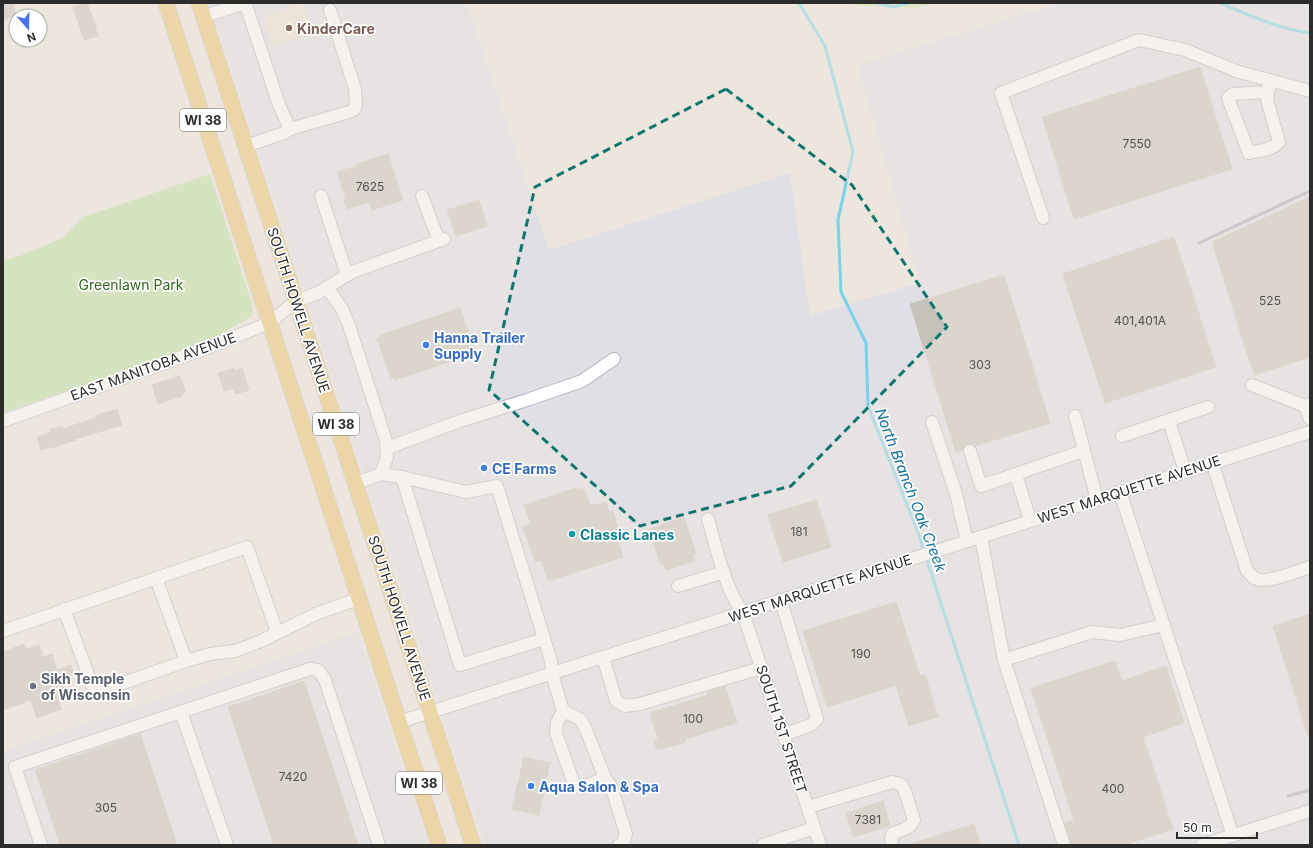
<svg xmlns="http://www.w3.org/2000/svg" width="1313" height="848" font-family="Inter,sans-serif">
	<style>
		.industrial { fill: #e1dfe6 }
		.education { fill: #eee2d0 }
		.green { fill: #b9e19e }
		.pitch { fill: #cce89b }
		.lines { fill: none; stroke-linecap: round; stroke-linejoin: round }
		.stream { stroke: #77d3ea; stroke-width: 3 }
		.building { fill: #c6c1ba; stroke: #c9c2b9 }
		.minor-casing { stroke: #afb2bc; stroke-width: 14 }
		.major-casing { stroke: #c4c4c4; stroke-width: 17 }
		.minor { stroke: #fff; stroke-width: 12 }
		.major { stroke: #ebc466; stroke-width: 15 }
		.rail { stroke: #a2a6b5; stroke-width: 3 }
		.marked { fill: none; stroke: #0f766e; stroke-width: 3; stroke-dasharray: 8 5; stroke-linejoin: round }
		.education-dot { fill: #8d6e63; stroke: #fff; stroke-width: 1.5 }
		.shop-dot { fill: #3f7fe0; stroke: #fff; stroke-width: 1.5 }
		.culture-dot { fill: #0f9aa8; stroke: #fff; stroke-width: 1.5 }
		.worship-dot { fill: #6b7280; stroke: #fff; stroke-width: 1.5 }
		.labels { text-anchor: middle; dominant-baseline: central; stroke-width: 3.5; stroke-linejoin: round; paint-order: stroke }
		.number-label { font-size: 12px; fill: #525150 }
		.shield { fill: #fff; stroke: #6b6b6b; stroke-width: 1 }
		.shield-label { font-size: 13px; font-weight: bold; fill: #2c2c2c }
		.education-label { font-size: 14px; font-weight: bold; fill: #785e54; stroke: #fff; text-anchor: start }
		.park-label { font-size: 14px; fill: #32681e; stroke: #fff }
		.street-label { font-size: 14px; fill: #2c2c2c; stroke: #fff }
		.shop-label { font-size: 14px; font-weight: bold; fill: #366cbe; stroke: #fff; text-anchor: start }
		.culture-label { font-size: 14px; font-weight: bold; fill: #0d838f; stroke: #fff; text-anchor: start }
		.worship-label { font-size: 14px; font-weight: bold; fill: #5b616d; stroke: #fff; text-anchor: start }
		.water-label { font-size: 15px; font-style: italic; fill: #137399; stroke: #fff }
	</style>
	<rect width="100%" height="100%" fill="#ede6df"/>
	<g class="industrial">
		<polygon points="210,3 467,3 549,250 790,173 810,316 920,283 858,65 1060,3 1310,3 1310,845 485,845"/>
		<polygon points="358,632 428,845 3,845 3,751"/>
	</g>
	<polygon class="education" points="304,3 313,33 273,46 265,23 267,22 265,16"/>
	<polygon class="green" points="210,174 253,307 252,316 209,341 3,413 3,261 22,255 63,238 83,217"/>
	<polygon class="pitch" points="848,3 932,3 917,8 853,5"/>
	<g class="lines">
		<g class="stream">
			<polyline points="799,3 825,46 853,152 838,220 841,292 866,343 868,406 919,535 924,552"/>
			<polyline points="876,3 894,7 909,3"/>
			<path d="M1220,3c27,11 61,27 90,30"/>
			<polyline points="926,557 1019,845"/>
		</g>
	</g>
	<g class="building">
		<polygon points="3,3 13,3 16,14 14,14 15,16 3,20"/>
		<polygon points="87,3 96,26 95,27 98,36 84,40 73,7"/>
		<polygon points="1200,67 1232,169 1074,219 1042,117"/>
		<polygon points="388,154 403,200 372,210 369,202 347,209 344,200 346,200 337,172 357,166 357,164"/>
		<polygon points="1310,197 1310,357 1254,375 1212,242"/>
		<polygon points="479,200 487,226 456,236 447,210"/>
		<polygon points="1174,237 1216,367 1105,403 1063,274"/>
		<polygon points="1004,275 1050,423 975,446 972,444 967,444 964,446 963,450 956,452 910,304"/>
		<polygon points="460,308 475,353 395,380 394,377 391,378 377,338 381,337 381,335"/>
		<polygon points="234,368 235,371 242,368 249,390 236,394 234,388 224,391 218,373"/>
		<polygon points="180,376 186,392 181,394 182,396 158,404 152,385"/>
		<polygon points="117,409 122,425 75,439 76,440 51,448 51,447 41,450 37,437 51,432 50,430 62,426 63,429 71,426 96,418 95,416"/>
		<polygon points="576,488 577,490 584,488 590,506 606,502 609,512 613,511 620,534 616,535 623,557 548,581 541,560 535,562 523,527 531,524 524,505"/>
		<polygon points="816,500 831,547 783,562 768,515"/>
		<polygon points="684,517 696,554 693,555 695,561 666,570 664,564 661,565 649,529"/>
		<polygon points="896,602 920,676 925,675 938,717 909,726 896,685 827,707 803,631"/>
		<polygon points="1310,614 1310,736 1308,736 1273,626"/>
		<polygon points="24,644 26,649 39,645 43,657 52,654 57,670 71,665 74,674 61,678 66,694 57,697 61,709 37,718 31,700 3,710 3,652"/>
		<polygon points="1115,661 1122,681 1166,666 1184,723 1143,737 1173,829 1124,845 1072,845 1065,823 1074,820 1031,688"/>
		<polygon points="304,681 358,845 274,845 228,707"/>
		<polygon points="725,686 737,723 685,739 686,742 657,750 654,741 658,739 650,713 708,695 707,692"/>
		<polygon points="140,734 177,845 60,845 35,770"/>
		<polygon points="524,757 550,763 539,815 512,809"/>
		<polygon points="883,801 890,826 853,837 846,813"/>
		<polygon points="974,824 981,845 914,845 914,843"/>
	</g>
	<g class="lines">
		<g class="minor-casing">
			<g id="minor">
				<polyline points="203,17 238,5 244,6 247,8 279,105 290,129"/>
				<path d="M1268,92l-35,2 -5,4 21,55c9,-2 24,-3 30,-11l-12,-42 3,-20"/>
				<polyline points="246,146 284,133 290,129 349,112 355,109 356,101 355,89 330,10"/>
				<polyline points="321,196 347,275"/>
				<polyline points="422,196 439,241"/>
				<polyline points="1043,218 1001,93 1139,40 1185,50 1239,72 1310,91"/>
				<polyline points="327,287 342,309 349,325 386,441 387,457 381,474 356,483"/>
				<polyline points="1252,385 1305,406 1310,404"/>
				<polyline points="1305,406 1310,419"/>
				<polyline points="1075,416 1097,500"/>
				<polyline points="3,421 207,348 269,323 296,301 318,293 352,272 444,239"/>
				<polyline points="1169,421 1185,471"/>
				<polyline points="932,422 956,494 967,541"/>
				<polyline points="1122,436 1208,407"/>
				<polyline points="387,448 460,421 527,400 582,381 614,359"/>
				<polyline points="970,451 981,486 1083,451"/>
				<path d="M1212,462l35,109c2,2 5,5 7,7 11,7 44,-7 56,-11"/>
				<polyline points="381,474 402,477 466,492 497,486 551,661 552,674 563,711 580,719 585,727 605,778 611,786 626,834 623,843 619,845"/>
				<polyline points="1016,475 1030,520"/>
				<polyline points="402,477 460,665 544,639"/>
				<polyline points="1120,492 1233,836"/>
				<path d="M708,519c9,31 16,67 35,94l77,232"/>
				<polyline points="981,537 1004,660 1064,845"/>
				<polyline points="156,578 186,661"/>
				<polyline points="678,586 724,572"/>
				<polyline points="781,601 817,719 811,725 783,735"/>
				<polyline points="64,609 95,693 186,661 210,654 235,651 259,642 318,613 358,599"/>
				<polyline points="3,631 247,547 277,632"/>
				<polyline points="603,657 616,701 625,706 640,704 761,668"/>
				<polyline points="1004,660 1092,632 1120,635 1164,625"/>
				<polyline points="563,711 557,723 556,733 574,784 581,788 605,778"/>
				<polyline points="181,712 227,845"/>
				<polyline points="399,722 1310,432"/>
				<polyline points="808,807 889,783 892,782 901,784 906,794 914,820 909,827 892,834 891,838 892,845"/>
				<polyline points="41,845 15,767 310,669 318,670 325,680 379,845"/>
				<polyline points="763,845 814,828"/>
				<polyline points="1202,845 1310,811"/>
			</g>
		</g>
		<g class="major-casing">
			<g id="major">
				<polyline points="166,3 439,845"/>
				<polyline points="199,3 473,845"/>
			</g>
		</g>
		<use href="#minor" class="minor"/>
		<use href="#major" class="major"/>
		<g class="rail">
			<polyline points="1199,243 1310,191"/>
			<polyline points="1288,796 1310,790"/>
		</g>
	</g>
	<path d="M0 0H1313V848H0ZM726,89l126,96 95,142 -156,159 -151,40 -151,-136 46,-203z" fill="#ede6df" fill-opacity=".55" fill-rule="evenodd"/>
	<path class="marked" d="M726,89l126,96 95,142 -156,159 -151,40 -151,-136 46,-203z"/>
	<circle class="education-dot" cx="289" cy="28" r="4"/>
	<g class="shop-dot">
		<circle cx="426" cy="345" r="4"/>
		<circle cx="484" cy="468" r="4"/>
		<circle cx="531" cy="786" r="4"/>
	</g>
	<circle class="culture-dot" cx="572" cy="534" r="4"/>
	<circle class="worship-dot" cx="33" cy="686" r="4"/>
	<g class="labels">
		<g class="number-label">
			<text x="1137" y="143">7550</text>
			<text x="370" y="186">7625</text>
			<text x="1270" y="300">525</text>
			<text x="1140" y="320">401,401A</text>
			<text x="980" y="364">303</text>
			<text x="799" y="531">181</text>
			<text x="861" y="653">190</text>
			<text x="693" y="718">100</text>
			<text x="293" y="776">7420</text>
			<text x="1113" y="788">400</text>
			<text x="106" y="807">305</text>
			<text x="868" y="819">7381</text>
		</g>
		<g class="shield">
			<rect x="180" y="109" width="46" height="22" rx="3"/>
			<rect x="313" y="413" width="46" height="22" rx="3"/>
			<rect x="396" y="772" width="46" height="22" rx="3"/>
		</g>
		<g class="shield-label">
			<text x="203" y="120">WI 38</text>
			<text x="336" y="424">WI 38</text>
			<text x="419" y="783">WI 38</text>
		</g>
		<g class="education-label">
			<text x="297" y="28">KinderCare</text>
		</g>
		<g class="park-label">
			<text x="131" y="284">Greenlawn Park</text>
		</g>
		<g class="street-label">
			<text transform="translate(299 310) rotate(72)">SOUTH HOWELL AVENUE</text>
			<text transform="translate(153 366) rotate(-20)">EAST MANITOBA AVENUE</text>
			<text transform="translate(1129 489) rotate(-18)">WEST MARQUETTE AVENUE</text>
			<text transform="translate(820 588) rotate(-18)">WEST MARQUETTE AVENUE</text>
			<text transform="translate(400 618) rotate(72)">SOUTH HOWELL AVENUE</text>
			<text transform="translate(782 729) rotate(72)">SOUTH 1ST STREET</text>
		</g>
		<g class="shop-label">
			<text x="434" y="337">Hanna Trailer<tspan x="434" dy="16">Supply</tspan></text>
			<text x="492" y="468">CE Farms</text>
			<text x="539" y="786">Aqua Salon &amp; Spa</text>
		</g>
		<g class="culture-label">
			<text x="580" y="534">Classic Lanes</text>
		</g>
		<g class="worship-label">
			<text x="41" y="678">Sikh Temple<tspan x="41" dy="16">of Wisconsin</tspan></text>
		</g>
		<g class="water-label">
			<text transform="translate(911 490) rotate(69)">North Branch Oak Creek</text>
		</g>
	</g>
	<rect width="1313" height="848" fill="none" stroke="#2c2c2c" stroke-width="8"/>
	<g transform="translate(28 28) rotate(160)"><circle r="19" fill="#ffffff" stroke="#ababab"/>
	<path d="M0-3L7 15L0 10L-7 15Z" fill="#4771f3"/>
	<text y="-6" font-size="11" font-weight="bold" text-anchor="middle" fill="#2c2c2c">N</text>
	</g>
	<path d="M1177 832v6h80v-6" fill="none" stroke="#2c2c2c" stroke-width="2"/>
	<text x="1183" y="832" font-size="12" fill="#2c2c2c" stroke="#ffffff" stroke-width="3" paint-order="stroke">50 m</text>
</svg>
